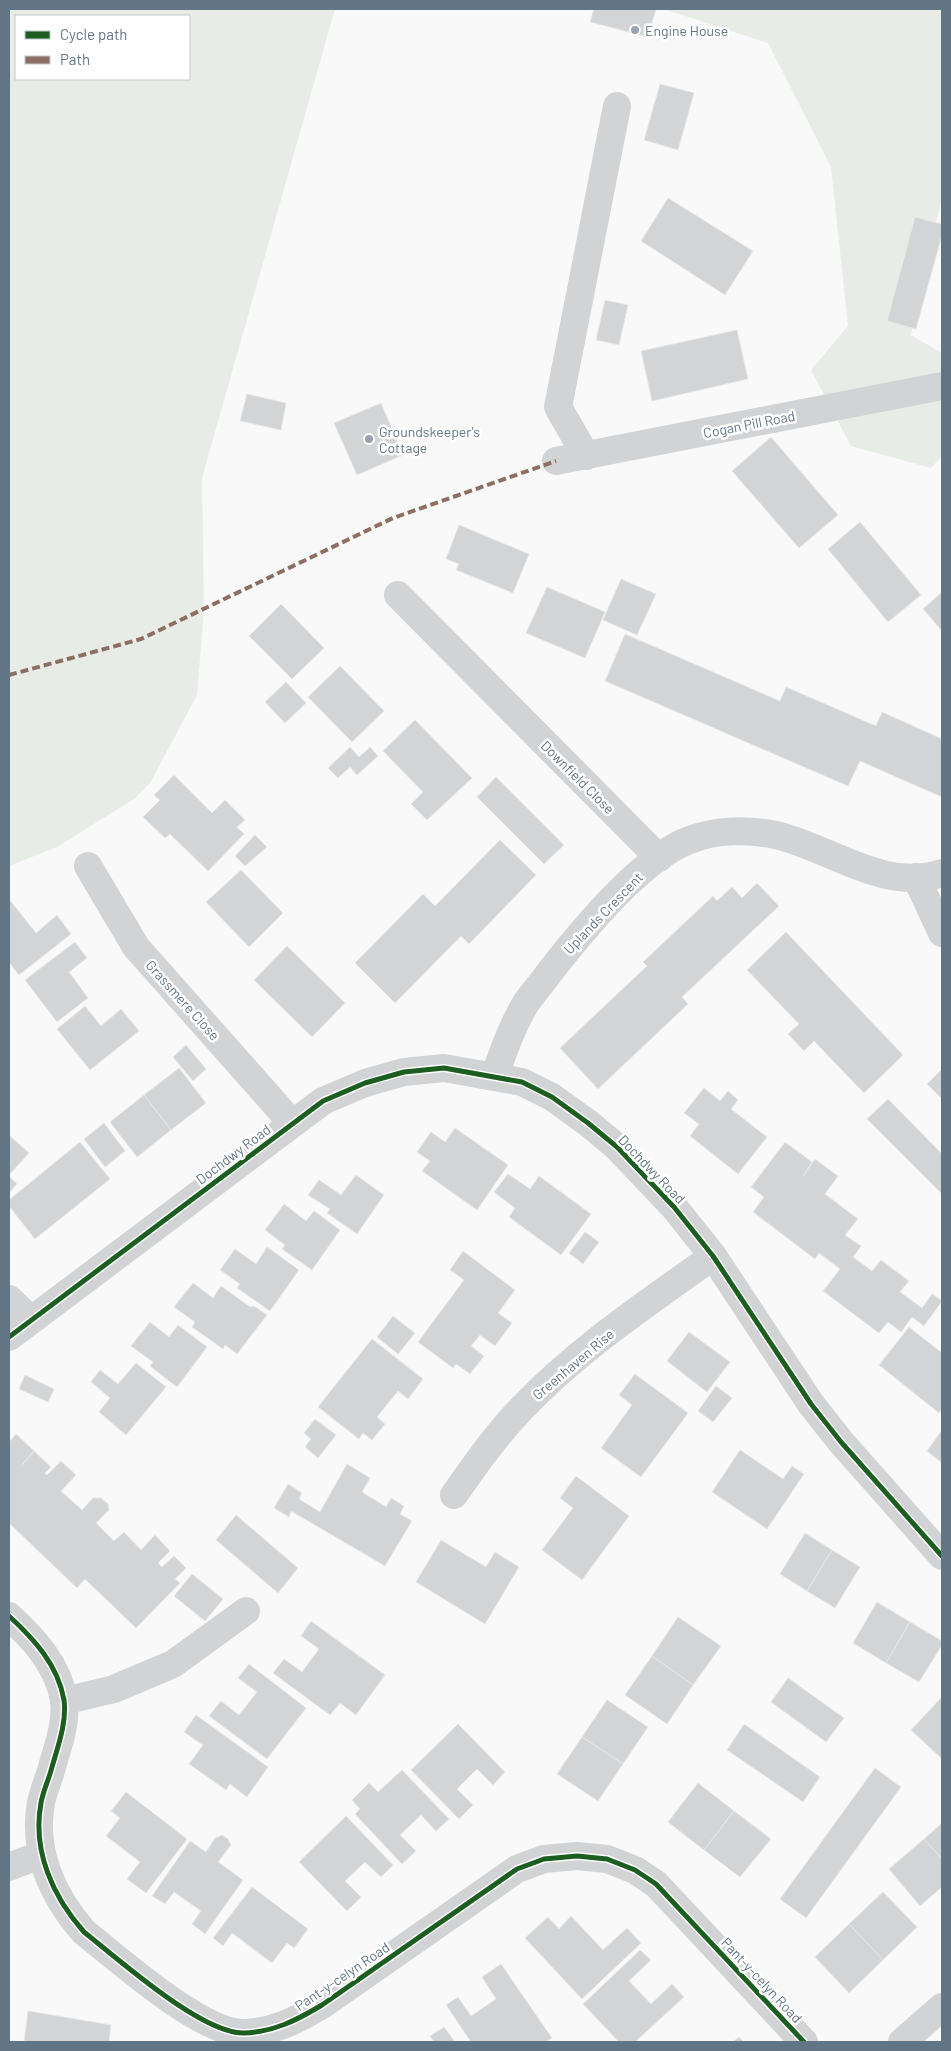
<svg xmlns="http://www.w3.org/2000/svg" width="951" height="2051" font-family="Barlow,sans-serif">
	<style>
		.green { fill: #e8ece7; fill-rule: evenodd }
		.building { fill: #d2d4d5; stroke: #e8e8e8 }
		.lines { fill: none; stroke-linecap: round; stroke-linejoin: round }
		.minor { stroke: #d2d3d4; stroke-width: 28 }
		.quiet { stroke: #8d6e63; stroke-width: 4; stroke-dasharray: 8 4; stroke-linecap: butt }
		.cycleway-casing { stroke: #fff; stroke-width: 8 }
		.cycleway { stroke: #1b5e20; stroke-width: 5 }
		.poi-dot { fill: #97a3ae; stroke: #fff; stroke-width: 2 }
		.labels { text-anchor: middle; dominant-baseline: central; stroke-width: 5; stroke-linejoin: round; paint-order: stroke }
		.poi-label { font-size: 14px; fill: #627585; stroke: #fff; text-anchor: start }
		.street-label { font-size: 14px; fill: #627585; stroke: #fff }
	</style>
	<rect width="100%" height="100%" fill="#f9f9f9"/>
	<g class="green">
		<path d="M9,9h326l-133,469 2,131 -7,86 -47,88 -16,16 -77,48 -48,19zM16,16h173v63h-173z"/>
		<polygon points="664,9 942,9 942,197 911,335 942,353 942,456 931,468 851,446 811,370 848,326 831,167 768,43"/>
	</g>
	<g class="building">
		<polygon points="594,9 656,9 648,37 590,22"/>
		<polygon points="660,84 694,93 678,150 644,140"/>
		<polygon points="668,198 753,251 725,295 641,241"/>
		<polygon points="915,217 942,224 942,235 916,329 887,321"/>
		<polygon points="605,300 628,305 619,345 596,340"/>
		<polygon points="737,330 748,379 652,401 641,351"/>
		<polygon points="247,394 286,403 281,430 240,421"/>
		<polygon points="381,403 403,455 357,475 334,423"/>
		<polygon points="771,437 838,515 799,548 732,471"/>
		<polygon points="860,522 921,595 888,622 828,549"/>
		<polygon points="459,525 529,554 513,593 456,570 459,564 446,559"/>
		<polygon points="621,579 656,594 637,635 603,620"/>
		<polygon points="547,587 605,612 585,658 526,633"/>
		<polygon points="942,592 942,631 923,609"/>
		<polygon points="281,604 324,648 292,679 249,636"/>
		<polygon points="625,634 780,701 786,687 876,726 882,712 942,739 942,797 860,761 848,786 605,681"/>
		<polygon points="340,666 384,711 352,742 308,697"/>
		<polygon points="286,682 306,703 285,723 265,702"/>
		<polygon points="415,720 472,778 427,820 411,804 423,792 383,751"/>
		<polygon points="350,747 359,757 370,747 378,756 357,775 350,767 338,778 328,768"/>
		<polygon points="174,775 212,813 225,800 245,820 237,827 244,834 208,871 170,834 165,838 143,817 160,800 154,795"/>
		<polygon points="496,777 564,845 544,864 477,797"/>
		<polygon points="255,835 267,847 245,866 235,856"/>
		<polygon points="500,840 536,875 469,944 461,936 395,1003 355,963 423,894 435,906"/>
		<polygon points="241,870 283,913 249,947 206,902"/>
		<polygon points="757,883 779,906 682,997 688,1004 598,1089 560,1048 647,966 643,962 713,896 717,901 732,887 742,898"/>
		<polygon points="9,899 36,933 57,915 71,934 19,975 9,962"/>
		<polygon points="786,932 903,1055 864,1093 814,1041 804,1051 788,1034 799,1024 747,970"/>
		<polygon points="75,942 87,958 69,972 88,998 57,1022 25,980"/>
		<polygon points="287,946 345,1003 312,1037 254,980"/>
		<polygon points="85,1006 101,1026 121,1009 139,1031 90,1070 57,1029"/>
		<polygon points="186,1045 206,1069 193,1081 173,1057"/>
		<polygon points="179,1068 206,1103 171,1130 144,1095"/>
		<polygon points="942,1069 942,1099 927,1084"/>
		<polygon points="704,1088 720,1101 728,1091 738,1100 731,1109 767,1137 738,1174 690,1136 699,1124 684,1113"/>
		<polygon points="144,1095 171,1130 137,1157 110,1122"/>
		<polygon points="888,1099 942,1154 942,1194 867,1119"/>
		<polygon points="104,1123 125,1151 105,1167 84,1139"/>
		<polygon points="455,1128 508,1165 477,1210 422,1171 430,1161 417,1152 431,1132 445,1142"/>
		<polygon points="9,1135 29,1153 9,1175"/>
		<polygon points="80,1142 110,1179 35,1239 9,1206 9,1200"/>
		<polygon points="785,1142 812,1162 803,1176 815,1159 838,1176 825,1194 858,1219 845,1235 861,1246 853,1257 872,1271 881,1260 909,1281 900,1292 922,1308 932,1294 942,1301 924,1326 912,1317 901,1332 888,1322 879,1333 823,1291 840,1269 819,1253 815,1259 753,1212 764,1197 751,1187"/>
		<polygon points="508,1174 530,1189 539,1176 591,1214 561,1255 509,1217 515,1208 494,1192"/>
		<polygon points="356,1175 384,1195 357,1234 327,1213 330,1209 308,1195 319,1180 341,1195"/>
		<polygon points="9,1176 17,1184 9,1193"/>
		<polygon points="284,1204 306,1221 314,1211 340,1230 312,1270 282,1249 285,1245 265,1230"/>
		<polygon points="585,1232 599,1242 583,1264 569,1253"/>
		<polygon points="267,1247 299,1270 270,1311 237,1288 240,1284 220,1270 235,1249 256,1264"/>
		<polygon points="463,1251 515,1290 498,1313 512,1323 495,1346 480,1335 471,1346 484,1356 470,1374 456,1364 453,1368 418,1342 464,1280 450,1270"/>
		<polygon points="193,1283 213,1298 221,1286 250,1307 254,1306 267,1315 237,1354 225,1345 223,1349 192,1327 195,1322 174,1307"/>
		<polygon points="393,1316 415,1333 398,1354 377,1337"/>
		<polygon points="150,1322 169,1337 178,1325 207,1347 177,1387 150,1366 153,1362 131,1346"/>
		<polygon points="909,1327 942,1353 942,1409 939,1413 879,1365"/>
		<polygon points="689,1332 730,1362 707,1392 667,1361"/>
		<polygon points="372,1339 423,1379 408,1399 398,1391 377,1417 385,1424 372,1440 363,1433 359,1439 318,1407"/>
		<polygon points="136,1363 166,1387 126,1435 99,1412 110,1398 91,1382 100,1370 118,1384"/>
		<polygon points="635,1374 688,1413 641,1477 601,1448 632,1405 619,1395"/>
		<polygon points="25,1375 54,1389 48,1402 19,1389"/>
		<polygon points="716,1386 732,1398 713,1422 698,1411"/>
		<polygon points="315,1419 336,1435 318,1458 305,1447 311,1439 304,1433"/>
		<polygon points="942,1430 942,1463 927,1451"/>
		<polygon points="16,1434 34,1451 22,1465 34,1451 51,1467 45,1473 47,1475 61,1461 76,1475 61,1491 82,1510 93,1498 101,1498 108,1504 109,1510 96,1523 114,1541 124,1532 141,1550 155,1535 170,1551 158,1563 162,1567 174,1556 186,1568 175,1579 180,1583 136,1628 85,1579 77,1588 9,1523 9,1442"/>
		<polygon points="740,1450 783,1479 792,1466 804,1474 767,1529 712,1492"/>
		<polygon points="347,1464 370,1478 362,1492 386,1507 391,1498 404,1506 400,1514 412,1521 385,1566 291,1511 289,1517 274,1508 288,1484 302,1493 299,1499 320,1512"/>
		<polygon points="576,1476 629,1516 582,1580 542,1550 573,1508 560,1498"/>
		<polygon points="236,1515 298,1568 278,1593 216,1540"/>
		<polygon points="805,1533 832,1550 807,1591 780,1574"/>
		<polygon points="441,1540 486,1567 495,1552 519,1567 485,1624 416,1582"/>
		<polygon points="832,1550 860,1567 835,1608 807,1591"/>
		<polygon points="192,1574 223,1599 205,1621 174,1596"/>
		<polygon points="877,1602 910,1622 886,1663 853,1643"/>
		<polygon points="678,1617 721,1646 693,1685 652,1656"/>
		<polygon points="311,1621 385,1675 356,1715 340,1703 330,1715 273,1673 284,1659 302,1672 319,1649 301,1636"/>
		<polygon points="910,1622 942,1641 942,1645 919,1682 886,1663"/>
		<polygon points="652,1656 693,1685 667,1724 625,1695"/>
		<polygon points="249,1664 306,1708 267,1759 209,1716 221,1701 239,1715 257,1692 238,1678"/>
		<polygon points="788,1678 844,1718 826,1742 771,1702"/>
		<polygon points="942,1697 942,1759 911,1730"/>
		<polygon points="607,1700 648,1727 623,1764 582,1737"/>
		<polygon points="196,1715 268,1767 247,1797 230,1784 226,1790 189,1764 203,1745 184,1732"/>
		<polygon points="458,1724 505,1772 493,1785 477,1769 457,1789 473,1805 459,1819 411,1770"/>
		<polygon points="744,1724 820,1777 803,1802 727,1750"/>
		<polygon points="582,1737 623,1764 598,1801 557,1774"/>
		<polygon points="875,1768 901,1787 806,1918 780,1899"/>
		<polygon points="402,1770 449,1819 436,1831 421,1815 400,1835 416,1851 402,1864 355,1814 360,1809 352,1800 369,1783 378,1792"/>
		<polygon points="698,1783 734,1811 704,1850 668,1822"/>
		<polygon points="126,1792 187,1839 146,1893 127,1879 140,1862 106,1836 120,1818 111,1811"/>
		<polygon points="734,1811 771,1839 740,1877 704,1850"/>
		<polygon points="346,1816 393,1865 381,1877 365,1862 345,1881 361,1897 347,1911 299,1862"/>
		<polygon points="942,1823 942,1859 924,1839"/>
		<polygon points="222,1835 228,1839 231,1845 218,1862 243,1880 205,1934 192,1924 201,1911 174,1892 165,1904 152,1896 190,1841 206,1852 215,1838"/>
		<polygon points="924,1839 942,1859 942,1887 920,1906 889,1869"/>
		<polygon points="252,1887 308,1929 294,1948 287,1943 272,1963 232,1933 223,1946 213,1938"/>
		<polygon points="883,1892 917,1927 883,1960 849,1924"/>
		<polygon points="571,1916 603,1950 627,1928 641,1943 582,1999 525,1938 548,1917 559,1929"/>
		<polygon points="849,1924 883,1960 849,1993 815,1957"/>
		<polygon points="640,1950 651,1960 629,1981 651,2004 672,1984 684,1997 635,2042 619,2042 583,2004"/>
		<polygon points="501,1964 552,2038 546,2042 471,2042 446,2005 458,1997 471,2016 496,1999 482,1977"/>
		<polygon points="28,2011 111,2025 109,2042 24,2042"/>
		<polygon points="444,2027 455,2042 434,2042 430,2036"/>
		<polygon points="739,2037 744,2042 733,2042"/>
	</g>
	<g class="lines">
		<g class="minor">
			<polyline points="586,456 558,407 617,106"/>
			<polyline points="556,461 942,386"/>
			<polyline points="398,595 659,858"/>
			<polyline points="88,866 136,947 292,1123"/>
			<polyline points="916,877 942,933"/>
			<path d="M495,1076c8,-25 17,-50 31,-73 7,-10 16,-20 23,-30 31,-40 91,-113 138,-132 29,-12 63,-12 93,-5 53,14 105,56 162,37"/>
			<polyline points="9,1299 31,1320"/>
			<polyline points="9,1337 323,1101 365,1083 404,1072 444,1068 522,1082 552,1097 588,1123 617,1147 674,1207 713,1256 811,1404 841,1442 942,1556"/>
			<path d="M454,1495c21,-30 42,-60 68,-87 56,-59 126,-105 191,-152"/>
			<path d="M9,1616c25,23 49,49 55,84 3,22 -6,46 -12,67 -3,12 -9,24 -11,36 -9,48 12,94 43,129 34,27 118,102 160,101 30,-1 53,-13 78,-28l195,-136 27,-10 33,-3 30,3 28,11 21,14 148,158"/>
			<polyline points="64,1701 114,1689 173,1664 246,1611"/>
			<polyline points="9,1867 42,1854"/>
			<polyline points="902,2042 942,2007"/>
		</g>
		<polyline class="quiet" points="9,675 141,639 393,518 556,461"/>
		<g class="cycleway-casing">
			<g id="cycleway">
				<polyline points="9,1337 323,1101 365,1083 404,1072 444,1068 522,1082 552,1097 588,1123 617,1147 674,1207 713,1256 811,1404 841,1442 942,1556"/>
				<path d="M9,1616c25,23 49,49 55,84 3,22 -6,46 -12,67 -3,12 -9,24 -11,36 -9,48 12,94 43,129 34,27 118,102 160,101 30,-1 53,-13 78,-28l195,-136 27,-10 33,-3 30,3 28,11 21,14 148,158"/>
			</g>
		</g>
		<use href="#cycleway" class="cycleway"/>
	</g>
	<g class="poi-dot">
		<circle cx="635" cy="30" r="5"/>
		<circle cx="369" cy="439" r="5"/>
	</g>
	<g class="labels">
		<g class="poi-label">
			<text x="645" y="30">Engine House</text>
			<text x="379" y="431">Groundskeeper's<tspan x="379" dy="16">Cottage</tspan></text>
		</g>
		<g class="street-label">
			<text transform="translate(749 424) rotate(-11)">Cogan Pill Road</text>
			<text transform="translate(578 777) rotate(45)">Downfield Close</text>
			<text transform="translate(603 913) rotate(-46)">Uplands Crescent</text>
			<text transform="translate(183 1000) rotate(48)">Grassmere Close</text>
			<text transform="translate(233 1154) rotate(-37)">Dochdwy Road</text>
			<text transform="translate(652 1169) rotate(46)">Dochdwy Road</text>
			<text transform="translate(573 1364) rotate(-40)">Greenhaven Rise</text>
			<text transform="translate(342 1976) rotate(-34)">Pant-y-celyn Road</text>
			<text transform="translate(762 1980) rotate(47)">Pant-y-celyn Road</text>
		</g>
	</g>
	<rect width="951" height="2051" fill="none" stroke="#627585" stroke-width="20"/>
	<rect x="15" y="15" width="175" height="65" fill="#ffffff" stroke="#c0c8ce"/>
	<rect x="25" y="31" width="25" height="8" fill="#1b5e20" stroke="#c0c8ce"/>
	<text x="60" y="40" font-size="15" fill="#627585">Cycle path</text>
	<rect x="25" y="56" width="25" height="8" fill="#8d6e63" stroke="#c0c8ce"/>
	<text x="60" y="65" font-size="15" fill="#627585">Path</text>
</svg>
